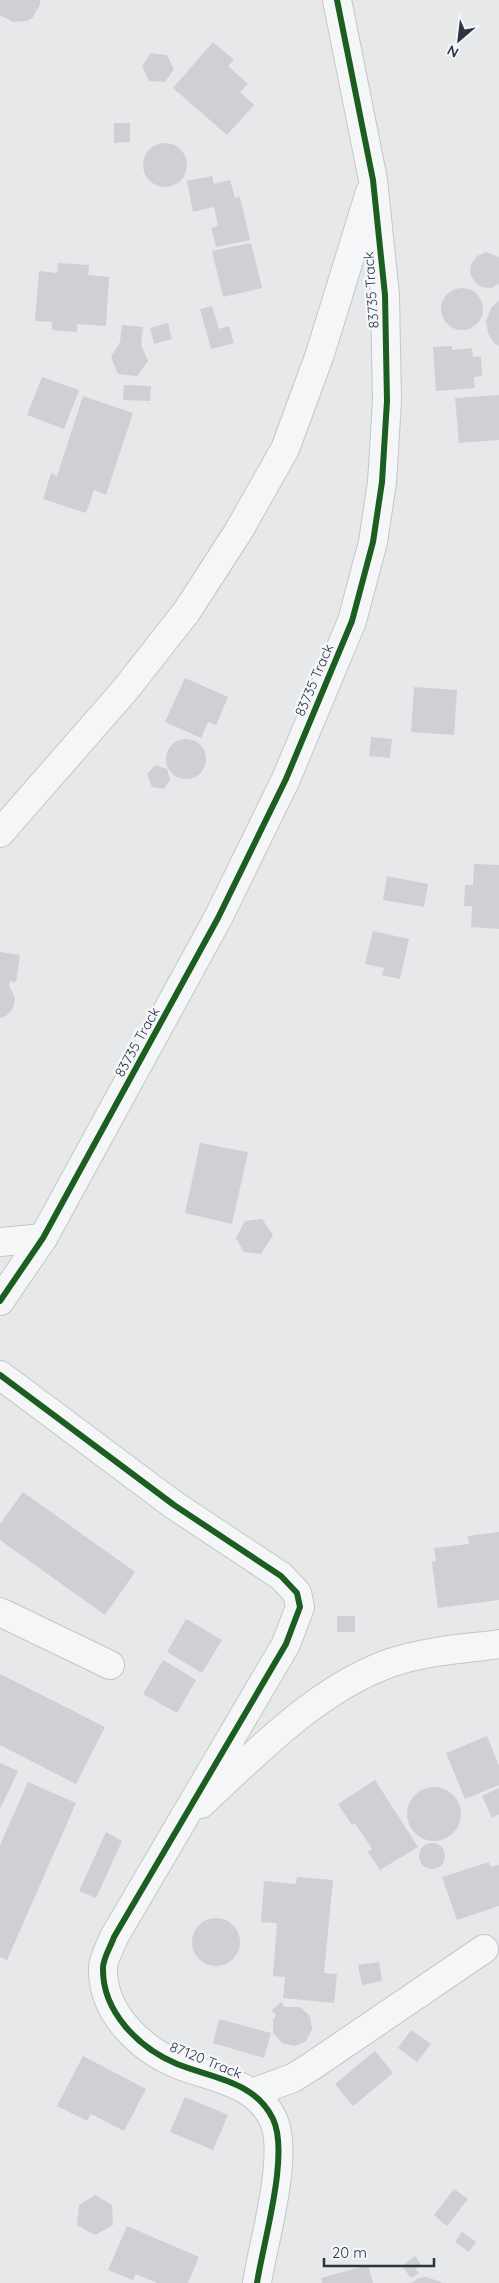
<svg xmlns="http://www.w3.org/2000/svg" width="499" height="2283" font-family="Quicksand,sans-serif">
	<style>
		.building { fill: #ced0d3 }
		.lines { fill: none; stroke-linecap: round; stroke-linejoin: round }
		.minor-casing { stroke: #c4c6c8; stroke-width: 30 }
		.minor { stroke: #f5f6f7; stroke-width: 28 }
		.cycleway-casing { stroke: #f4f6f9; stroke-width: 9 }
		.cycleway { stroke: #1b5e20; stroke-width: 6 }
		.labels { text-anchor: middle; dominant-baseline: central; stroke-width: 5; stroke-linejoin: round; paint-order: stroke }
		.street-label { font-size: 14px; fill: #2b3445; stroke: #f4f6f9 }
	</style>
	<rect width="100%" height="100%" fill="#e6e8ea"/>
	<g class="building">
		<polygon points="0,0 40,0 40,4 33,17 27,21 13,22 0,15"/>
		<polygon points="213,42 234,60 228,66 248,84 240,92 254,105 227,135 173,88"/>
		<polygon points="151,53 167,55 174,69 165,82 149,81 142,66"/>
		<polygon points="114,123 130,123 130,142 114,143"/>
		<circle cx="165" cy="165" r="22"/>
		<polygon points="212,176 214,184 230,180 235,198 240,197 250,240 216,247 211,228 218,226 214,207 193,212 187,181"/>
		<polygon points="251,243 262,288 223,297 212,251"/>
		<polygon points="486,252 499,257 499,284 491,288 481,287 474,281 470,273 471,264 477,256"/>
		<polygon points="58,263 89,265 88,275 109,277 106,326 77,324 77,332 52,330 52,322 35,321 39,271 57,273"/>
		<circle cx="462" cy="309" r="21"/>
		<polygon points="499,300 499,346 494,343 488,333 486,321 491,308"/>
		<polygon points="212,306 219,329 229,326 234,343 211,349 200,309"/>
		<polygon points="168,323 172,339 154,344 150,328"/>
		<polygon points="122,325 143,327 141,345 148,361 137,376 118,374 111,357 120,342"/>
		<polygon points="452,346 452,350 472,348 473,357 481,356 482,376 474,377 475,388 436,391 433,347"/>
		<polygon points="42,377 79,390 64,429 27,415"/>
		<polygon points="124,385 151,386 150,401 123,400"/>
		<polygon points="499,395 499,440 459,443 455,398"/>
		<polygon points="83,396 133,413 106,495 94,490 86,513 43,499 51,473 57,476"/>
		<polygon points="185,678 228,697 216,725 208,722 201,738 165,722"/>
		<polygon points="414,687 457,690 454,735 411,732"/>
		<polygon points="371,737 392,739 390,758 369,756"/>
		<circle cx="186" cy="759" r="20"/>
		<polygon points="155,765 167,769 170,780 164,789 152,787 147,774"/>
		<polygon points="474,864 499,865 499,929 471,927 472,906 464,906 465,885 473,885"/>
		<polygon points="387,876 428,884 424,907 383,900"/>
		<polygon points="373,931 409,939 400,979 382,975 384,968 365,964"/>
		<polygon points="0,952 20,955 16,982 10,981 9,985 15,998 13,1008 6,1016 0,1018"/>
		<polygon points="200,1143 248,1152 232,1224 185,1213"/>
		<polygon points="262,1219 273,1235 261,1254 244,1252 236,1238 245,1221"/>
		<polygon points="23,1492 135,1572 105,1615 0,1540 0,1524"/>
		<polygon points="499,1532 499,1600 438,1608 432,1562 436,1561 434,1548 469,1544 468,1536"/>
		<rect x="337" y="1616" width="18" height="16"/>
		<polygon points="186,1619 222,1640 202,1673 167,1652"/>
		<polygon points="163,1660 196,1680 177,1713 143,1694"/>
		<polygon points="0,1674 105,1727 76,1784 0,1745"/>
		<polygon points="487,1736 499,1766 499,1785 465,1799 446,1753"/>
		<polygon points="0,1763 18,1771 0,1809"/>
		<polygon points="375,1780 418,1847 380,1870 368,1852 372,1849 355,1823 352,1825 338,1804"/>
		<polygon points="28,1782 76,1803 7,1960 0,1957 0,1845"/>
		<circle cx="434" cy="1814" r="27"/>
		<polygon points="499,1788 499,1814 492,1818 482,1796"/>
		<polygon points="106,1832 122,1841 96,1898 79,1891"/>
		<circle cx="432" cy="1856" r="13"/>
		<polygon points="489,1862 490,1867 499,1865 499,1906 457,1920 442,1877"/>
		<polygon points="297,1877 333,1880 324,1973 337,1974 334,2003 283,1998 285,1977 273,1976 277,1923 261,1922 264,1881 296,1884"/>
		<circle cx="216" cy="1942" r="24"/>
		<polygon points="379,1962 382,1981 362,1985 358,1965"/>
		<polygon points="281,2002 285,2007 300,2007 310,2016 312,2029 306,2041 300,2044 294,2046 282,2043 273,2033 273,2020 276,2015 272,2010"/>
		<polygon points="219,2019 271,2033 264,2058 213,2043"/>
		<polygon points="411,2030 431,2044 417,2062 398,2048"/>
		<polygon points="375,2051 393,2073 353,2106 335,2084"/>
		<polygon points="83,2056 146,2089 124,2131 91,2114 87,2121 57,2106"/>
		<polygon points="185,2097 228,2115 213,2150 170,2132"/>
		<polygon points="454,2189 468,2199 447,2226 434,2215"/>
		<polygon points="95,2195 112,2205 113,2225 95,2235 77,2225 79,2205"/>
		<polygon points="127,2226 199,2257 188,2283 157,2283 136,2274 133,2280 108,2270"/>
		<polygon points="462,2232 476,2242 469,2252 455,2242"/>
		<polygon points="415,2256 421,2265 415,2269 419,2273 411,2278 402,2266"/>
		<polygon points="368,2265 373,2283 322,2283 321,2278"/>
		<polygon points="427,2277 443,2283 411,2283 419,2278"/>
	</g>
	<g class="lines">
		<g class="minor-casing">
			<g id="minor">
				<polyline points="0,833 125,690 187,611 238,532 285,449 320,354 370,192"/>
				<polyline points="0,1242 43,1238"/>
				<polyline points="0,1301 43,1238 218,918 286,779 352,621 373,542 382,482 387,401 385,295 373,180 337,0"/>
				<path d="M0,1375l174,130 107,71 16,17 3,14 -14,37 -172,293c-3,9 -11,21 -11,31 -1,44 36,80 74,96 35,14 78,17 96,55 17,35 -10,124 -16,164"/>
				<polyline points="0,1612 110,1665"/>
				<path d="M201,1804c55,-51 116,-115 189,-141 34,-12 73,-14 109,-19"/>
				<polyline points="252,2093 293,2078 312,2066 484,1949"/>
			</g>
		</g>
		<use href="#minor" class="minor"/>
		<g class="cycleway-casing">
			<g id="cycleway">
				<polyline points="0,1301 43,1238 218,918 286,779 352,621 373,542 382,482 387,401 385,295 373,180 337,0"/>
				<path d="M0,1375l174,130 107,71 16,17 3,14 -14,37 -172,293c-3,9 -11,21 -11,31 -1,44 36,80 74,96 35,14 78,17 96,55 17,35 -10,124 -16,164"/>
			</g>
		</g>
		<use href="#cycleway" class="cycleway"/>
	</g>
	<g class="labels">
		<g class="street-label">
			<text transform="translate(371 290) rotate(-94)">83735 Track</text>
			<text transform="translate(314 680) rotate(-67)">83735 Track</text>
			<text transform="translate(137 1042) rotate(-61)">83735 Track</text>
			<text transform="translate(206 2060) rotate(22)">87120 Track</text>
		</g>
	</g>
	<g transform="translate(459 40) rotate(208)" stroke="#f4f6f9" stroke-width="4" paint-order="stroke">
	<path d="M0-4L9 19L0 12L-9 19Z" fill="#2b3445"/>
	<text y="-8" font-size="14" font-weight="bold" text-anchor="middle" fill="#2b3445">N</text>
	</g>
	<path d="M324 2258v8h110v-8" fill="none" stroke="#2b3445" stroke-width="2.5"/>
	<text x="332" y="2258" font-size="15" fill="#2b3445" stroke="#f4f6f9" stroke-width="4" paint-order="stroke">20 m</text>
</svg>
